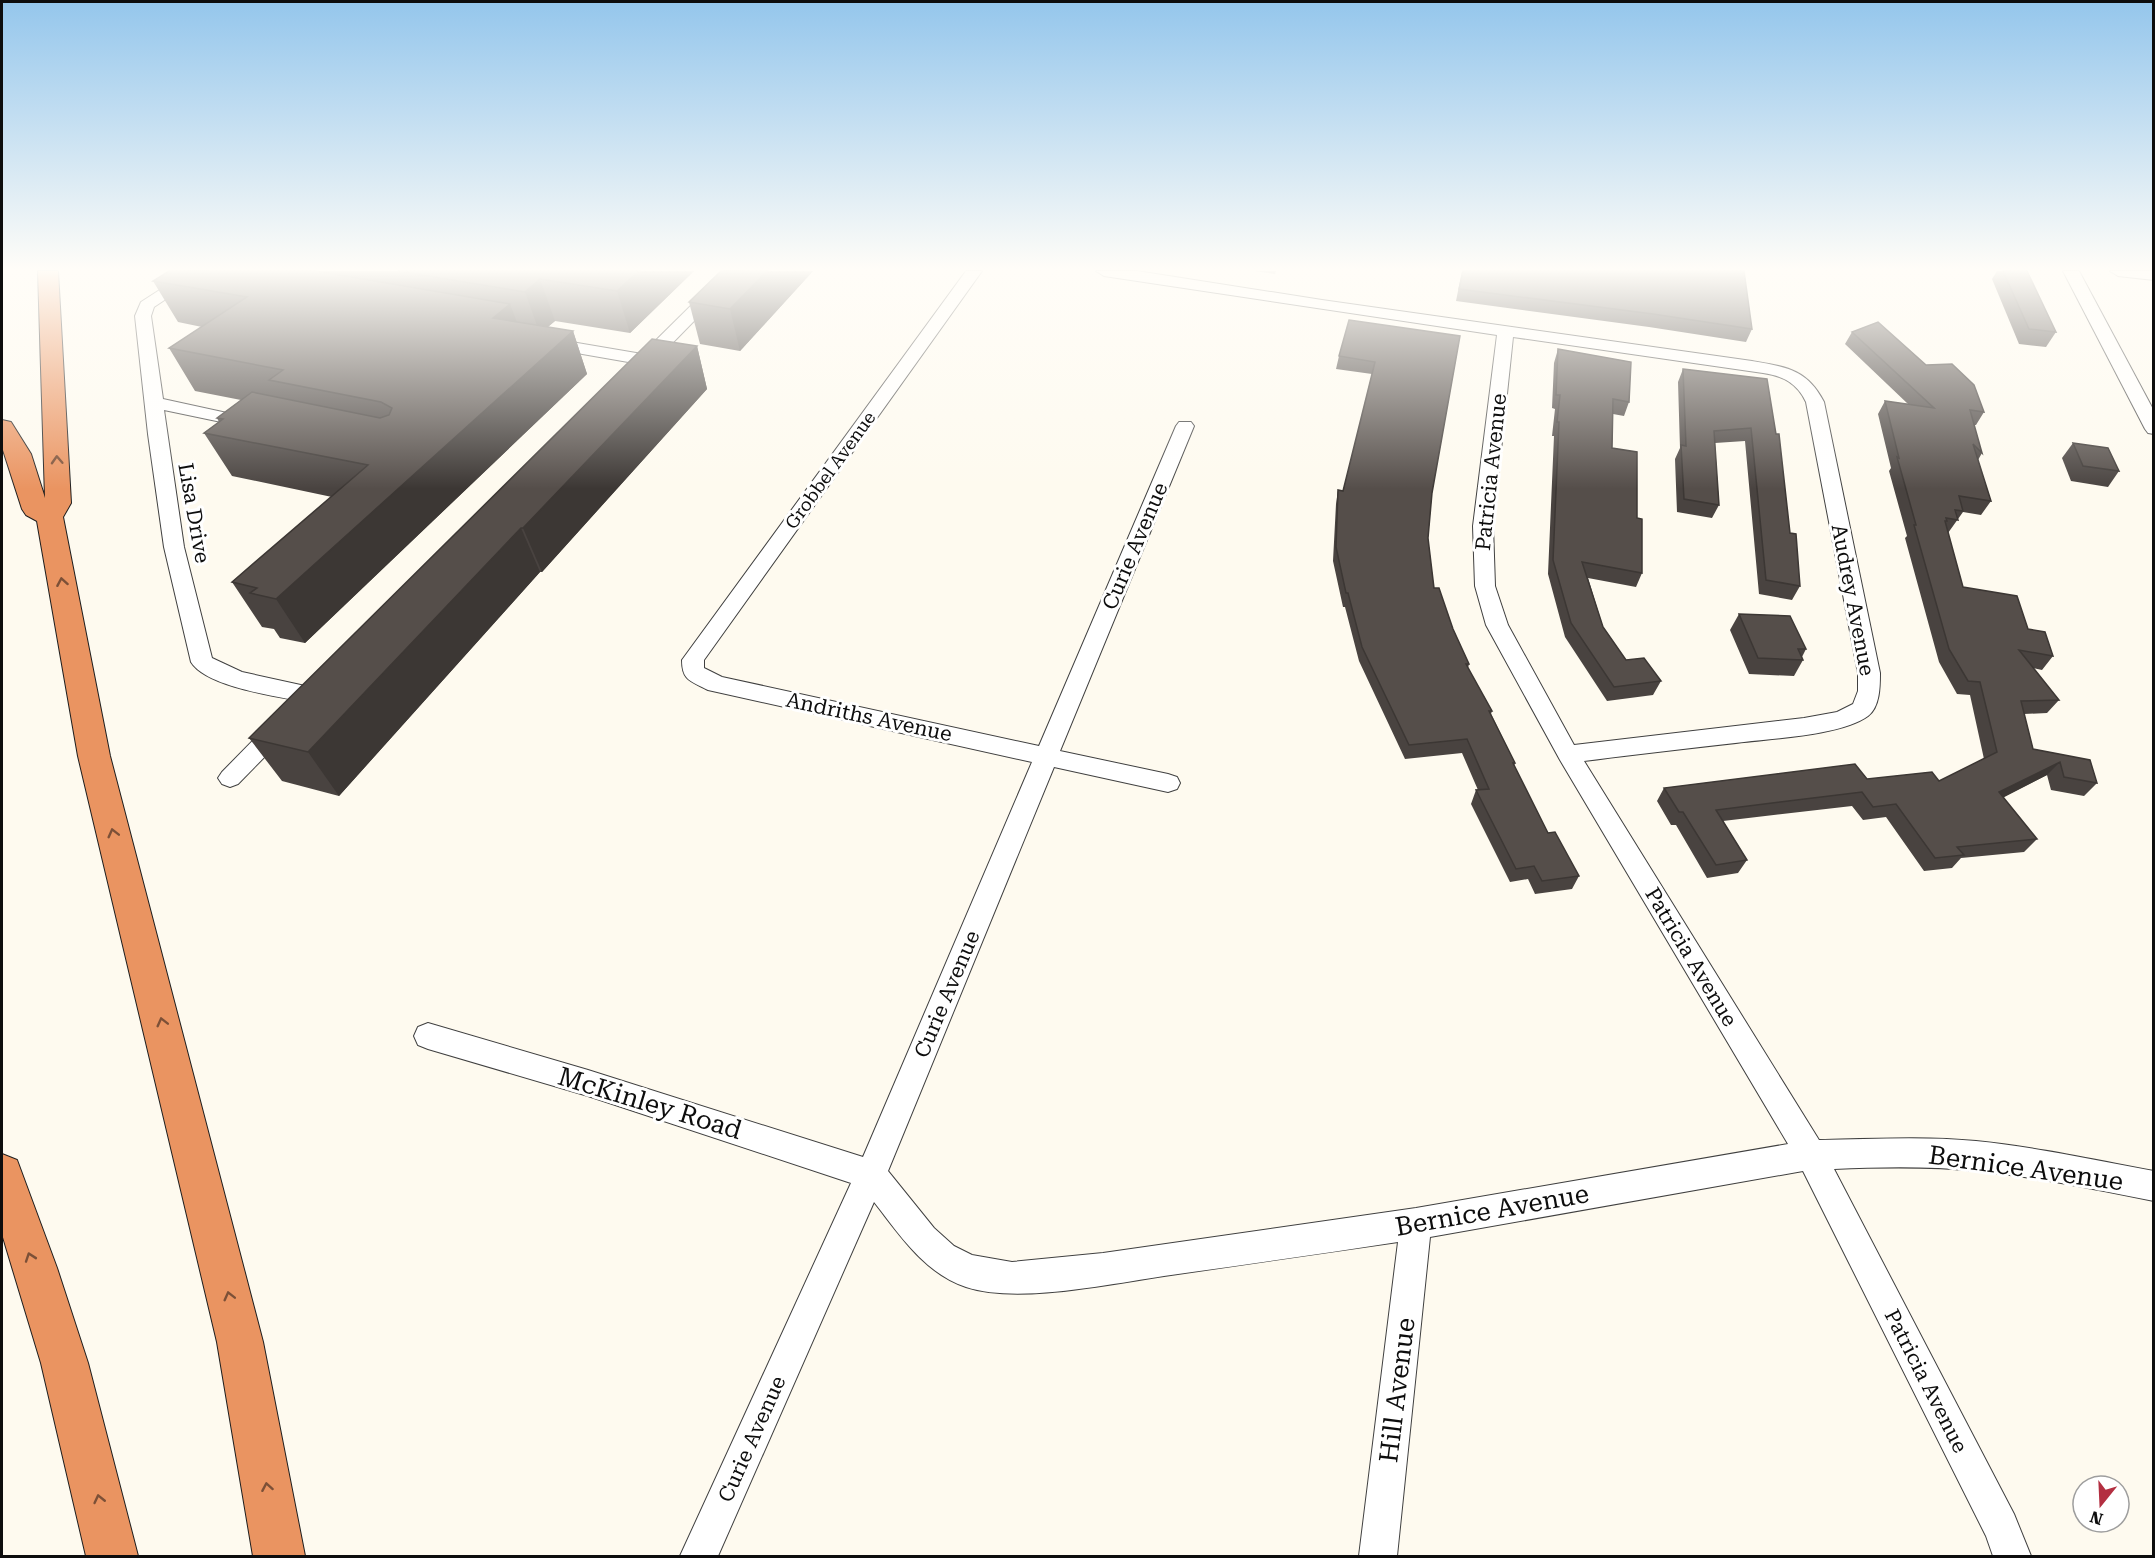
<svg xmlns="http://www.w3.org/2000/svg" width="2155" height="1558" font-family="'Roboto Serif',serif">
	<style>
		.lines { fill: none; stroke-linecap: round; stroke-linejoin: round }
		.street-casing { stroke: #404040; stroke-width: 2 }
		.highway-casing { stroke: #1e1e1e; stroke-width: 2 }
		.street { fill: #fff; fill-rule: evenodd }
		.highway { fill: #ea9461; fill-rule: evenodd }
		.wall { fill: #494340 }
		.shaded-wall { fill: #3c3734 }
		.building { fill: #554e4a; stroke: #3c3734; stroke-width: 1.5 }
		.oneway { stroke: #7c5037 }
		.labels { text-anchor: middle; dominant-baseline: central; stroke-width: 6; stroke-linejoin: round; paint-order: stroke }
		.far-street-label { font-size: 18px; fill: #0d0d0d; stroke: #fff }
		.street-label { font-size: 21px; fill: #0d0d0d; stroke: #fff }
		.near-street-label { font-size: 26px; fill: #0d0d0d; stroke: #fff }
	</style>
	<rect width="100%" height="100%" fill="#fefaef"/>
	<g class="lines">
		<g class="street-casing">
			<g id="street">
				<path d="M189,271h19l-54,36 -3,9 12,83 87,19 6,1 3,4 -3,4 -6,1 -86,-18 20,137 28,111 30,14 77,17 3,6 -3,6 -8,2c-29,-6 -104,-15 -120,-41l-27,-115 -16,-113 -13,-118 6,-14z"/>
				<polygon points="726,271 743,271 647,369 635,369 634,363 548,348 540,343 548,338 642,354"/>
				<path d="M966,271h16l-278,389v8l18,9 317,69 137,-320 3,-4h12l3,4 -134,325 108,23 9,3 3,6 -3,6 -9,3 -114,-25 -166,404 46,57 20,18 18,9 40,7 91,-9 313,-45 372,-64 -228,-384 -74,-135 -11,-39 -2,-60 24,-191 -393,-59 -8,-5h41l185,29 430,61c34,6 55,8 72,41l56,271c0,13 0,34 -12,43 -26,19 -91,22 -124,26 -53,6 -107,12 -160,19l235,379c52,-1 105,-4 157,1 60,6 119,19 178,30v30c-59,-12 -118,-24 -177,-30 -48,-5 -95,-4 -143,-2l180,345 17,42h-38l-7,-20 -183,-365 -373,66 -33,319h-38l39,-314c-78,12 -156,23 -234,34 -54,8 -147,28 -198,11 -42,-14 -66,-52 -92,-85l-156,354h-38l171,-373 -263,-87 -160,-47 -10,-4 -4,-9 4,-9 10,-4 160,47 275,87 169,-395 -324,-72c-17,-9 -26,-9 -26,-30zM1513,337l250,36c20,3 34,10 43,29l52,271v18l-5,13 -16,8 -33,6 -230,27 -66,-120 -13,-39 -2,-60z"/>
				<polygon points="2063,271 2079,271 2154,411 2154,434 2148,433 2145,429"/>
				<polygon points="2110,271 2154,271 2154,280 2118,276"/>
				<polygon points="280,719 288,721 292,727 288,733 238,784 230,787 222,784 218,778 222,772 272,721"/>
			</g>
		</g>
		<g class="highway-casing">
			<g id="highway">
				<polygon points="38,271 58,271 71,503 63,517 110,756 263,1342 305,1556 253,1556 217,1342 78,756 37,521 26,515 22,509 2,447 2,420 11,422 31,454 45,498"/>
				<polygon points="2,1154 17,1160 57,1268 88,1363 138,1556 86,1556 41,1363 2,1234"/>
			</g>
		</g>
		<use href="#street" class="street"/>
		<use href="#highway" class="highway"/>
	</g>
	<g class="wall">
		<polygon points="169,271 694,271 630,333 555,321 547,327 573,331 587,374 305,643 280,638 274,629 262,627 232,582 332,497 232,476 204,433 219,422 217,418 241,400 195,391 169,348 202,327 178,322 153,281"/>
		<polygon points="721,271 813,271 740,351 700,344 689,302"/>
		<polygon points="1255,271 1276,271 1275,274"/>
		<polygon points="1462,271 1752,329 1746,342 1649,327 1456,301"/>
		<polygon points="1997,271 2003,271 2056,332 2046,347 2019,344 1992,279"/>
		<polygon points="1852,332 1926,365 1984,412 1976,425 1974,425 1982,453 1978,460 1991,501 1981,515 1963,512 1948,533 1963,587 2028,629 2053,656 2042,670 2033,668 2059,700 2047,713 2024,714 2033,749 2090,760 2097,783 2084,796 2051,790 2047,775 2003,797 2037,839 2024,852 1961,858 1952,868 1924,871 1886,817 1863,820 1852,806 1723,821 1747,860 1738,873 1707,878 1676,825 1671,825 1657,801 1664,788 1867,779 1939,781 1984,759 1970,695 1957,694 1939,662 1905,538 1907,536 1889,471 1891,468 1878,414 1885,401 1908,404 1845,344"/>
		<polygon points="1460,336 1432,493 1428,538 1434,588 1469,664 1468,668 1492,711 1491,714 1515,763 1514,766 1548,833 1579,876 1572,889 1535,894 1528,879 1510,882 1471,804 1476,790 1478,790 1462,753 1405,759 1359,661 1345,607 1343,607 1333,561 1336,504 1338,490 1343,491 1372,374 1336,369 1339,356"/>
		<polygon points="697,346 707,389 542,572 540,572 339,796 282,781 249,738"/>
		<polygon points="1558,349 1629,402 1624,416 1613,414 1612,448 1637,518 1642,573 1636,587 1588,578 1603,627 1626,660 1661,681 1653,695 1607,701 1565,637 1548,574 1554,436 1552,436 1555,409 1552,408 1554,363"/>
		<polygon points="1683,369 1767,379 1790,533 1800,586 1792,600 1759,594 1745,441 1715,443 1719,505 1712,518 1677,512 1675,459 1680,448 1678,382"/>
		<polygon points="2073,443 2119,471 2108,487 2071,481 2062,458"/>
		<polygon points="1739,614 1806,649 1802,657 1803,660 1794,676 1749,674 1730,630"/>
	</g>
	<g class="shaded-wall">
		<polygon points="639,271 694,271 630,333 617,291"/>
		<polygon points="767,271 813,271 740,351 730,309"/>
		<polygon points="540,279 555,321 540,334 525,292"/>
		<polygon points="510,304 526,346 493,318"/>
		<polygon points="573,331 587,374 305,643 276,599"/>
		<polygon points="697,346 707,389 542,572 523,528"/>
		<polygon points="521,528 540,572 339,796 308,752"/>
		<polygon points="2060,762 2047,775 1987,806 1999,792"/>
	</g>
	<g class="building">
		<polygon points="169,271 316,271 510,304 493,318 573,331 276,599 250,593 257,588 232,582 368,465 204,433 223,419 217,418 252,392 380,418 389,415 392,408 381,402 269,380 283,370 169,348 247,297 153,281"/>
		<polygon points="398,271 639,271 617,291 540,279 525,292"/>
		<polygon points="721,271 767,271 730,309 689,302"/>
		<polygon points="1463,271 1744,271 1752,329 1653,314 1459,289"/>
		<polygon points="2003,271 2027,271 2056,332 2029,329"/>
		<polygon points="1349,320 1460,336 1432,493 1428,538 1434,588 1439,588 1453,629 1469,664 1466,664 1492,711 1489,711 1515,763 1513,763 1548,833 1555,832 1579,876 1542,881 1534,866 1516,869 1476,790 1489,789 1467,739 1409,745 1362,647 1348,593 1346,593 1336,547 1338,490 1343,491 1375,362 1339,356"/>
		<polygon points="1878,322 1926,365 1952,364 1974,385 1984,412 1970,410 1982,453 1973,444 1991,501 1959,496 1963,511 1955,510 1958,520 1946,518 1947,521 1945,521 1963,587 2017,596 2028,629 2045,632 2053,656 2019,650 2059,700 2021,701 2033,749 2090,760 2097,783 2064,777 2060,762 1999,792 2037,839 1957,847 1964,855 1935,858 1896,804 1873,807 1862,792 1716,810 1747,860 1716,865 1683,812 1679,812 1664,788 1855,764 1867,779 1932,772 1939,781 1997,752 1980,682 1968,681 1949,649 1914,525 1916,525 1897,457 1899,458 1885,401 1934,408 1852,332"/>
		<polygon points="652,339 697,346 523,528 521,528 308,752 249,738"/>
		<polygon points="1558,349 1631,362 1629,402 1613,399 1612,448 1637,452 1637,518 1642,519 1642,573 1582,562 1603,627 1626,660 1644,658 1661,681 1614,687 1571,623 1553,560 1559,422 1557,422 1560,395 1556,395"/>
		<polygon points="1683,369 1767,379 1776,434 1779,434 1790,533 1796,534 1800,586 1766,580 1751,428 1714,431 1719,505 1684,499 1681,445 1686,446"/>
		<polygon points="2073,443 2108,448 2119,471 2083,466"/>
		<polygon points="1739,614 1790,616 1806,649 1798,649 1803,660 1758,658"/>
	</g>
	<defs><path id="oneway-chevron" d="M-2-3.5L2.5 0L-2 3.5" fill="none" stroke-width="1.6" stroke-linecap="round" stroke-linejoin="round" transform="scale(1.5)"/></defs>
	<g class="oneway">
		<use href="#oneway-chevron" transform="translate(57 460) rotate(-93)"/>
		<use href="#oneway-chevron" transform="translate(62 582) rotate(-100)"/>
		<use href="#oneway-chevron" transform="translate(113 833) rotate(-104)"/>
		<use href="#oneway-chevron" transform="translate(162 1022) rotate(-104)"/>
		<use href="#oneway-chevron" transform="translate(30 1257) rotate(-109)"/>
		<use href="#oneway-chevron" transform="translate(229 1296) rotate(-104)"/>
		<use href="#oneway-chevron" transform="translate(267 1487) rotate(-100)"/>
		<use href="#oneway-chevron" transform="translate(99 1499) rotate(-103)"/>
	</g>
	<linearGradient id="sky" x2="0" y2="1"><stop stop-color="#94c6ec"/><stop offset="0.55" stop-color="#fffdf8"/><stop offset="1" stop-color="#fffdf8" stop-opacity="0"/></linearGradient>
	<rect width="2155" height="489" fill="url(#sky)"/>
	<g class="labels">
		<g class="far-street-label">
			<text transform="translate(830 470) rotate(-54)">Grobbel Avenue</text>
		</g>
		<g class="street-label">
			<text transform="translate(1491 472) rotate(-84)">Patricia Avenue</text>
			<text transform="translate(194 513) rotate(80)">Lisa Drive</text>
			<text transform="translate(1135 546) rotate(-67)">Curie Avenue</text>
			<text transform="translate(1853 600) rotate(79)">Audrey Avenue</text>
			<text transform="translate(869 717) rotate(12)">Andriths Avenue</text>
			<text transform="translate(1691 957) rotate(59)">Patricia Avenue</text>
			<text transform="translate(947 994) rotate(-67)">Curie Avenue</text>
			<text transform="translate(1926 1381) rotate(63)">Patricia Avenue</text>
			<text transform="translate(752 1439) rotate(-66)">Curie Avenue</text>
		</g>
		<g class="near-street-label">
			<text transform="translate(650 1103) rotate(17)">McKinley Road</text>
			<text transform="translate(2026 1168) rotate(8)">Bernice Avenue</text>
			<text transform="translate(1492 1210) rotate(-10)">Bernice Avenue</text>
			<text transform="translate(1397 1390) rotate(-83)">Hill Avenue</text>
		</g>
	</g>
	<rect width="2155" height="1558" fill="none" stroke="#0d0d0d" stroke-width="6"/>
	<g transform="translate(2101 1504) rotate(198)"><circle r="28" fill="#ffffff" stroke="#9e9e9e" stroke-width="1.5"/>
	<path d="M0-4.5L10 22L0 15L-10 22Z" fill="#b32f41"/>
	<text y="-9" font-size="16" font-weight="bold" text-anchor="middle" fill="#0d0d0d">N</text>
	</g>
</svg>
